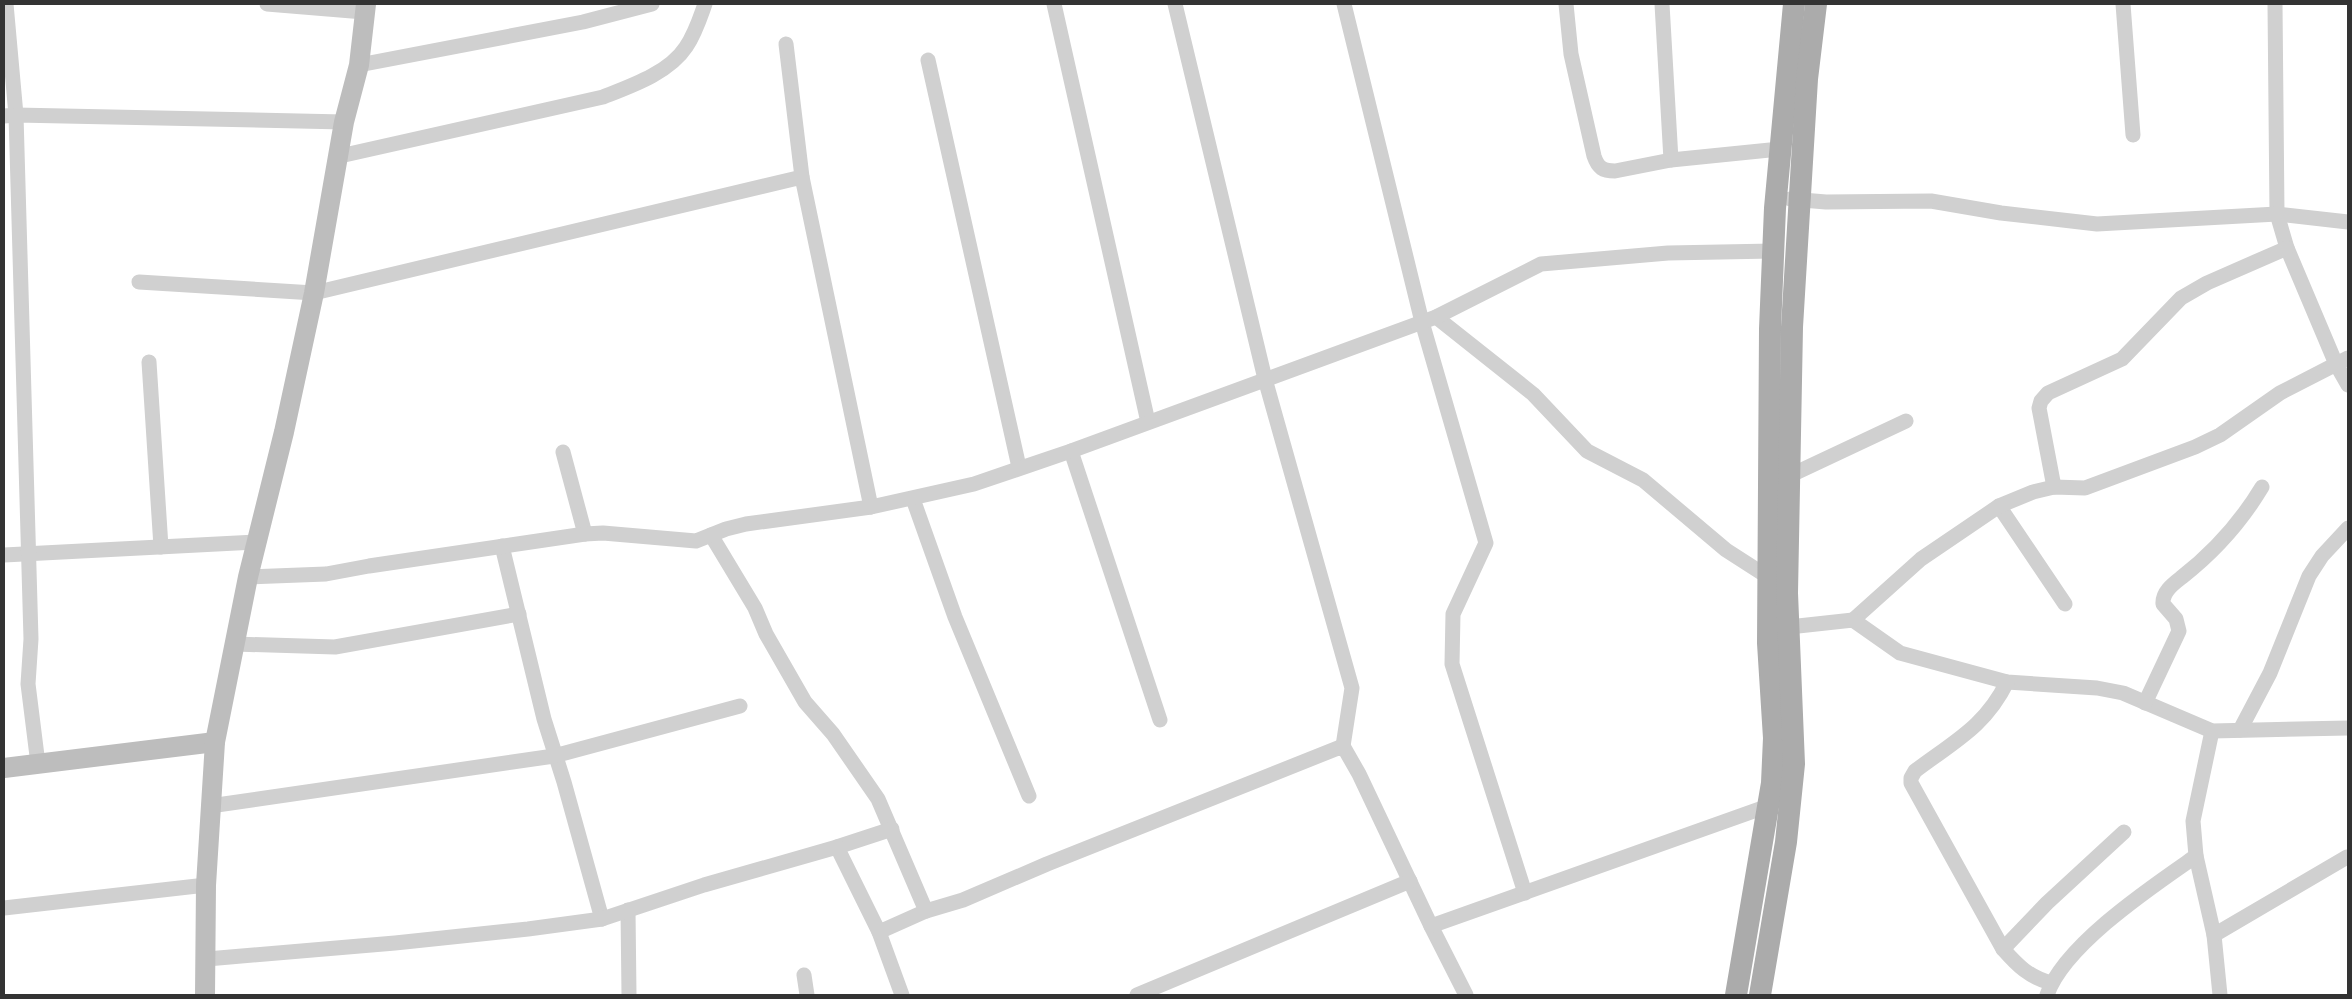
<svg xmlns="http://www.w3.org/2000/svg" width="2352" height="999" font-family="'Golos Text',sans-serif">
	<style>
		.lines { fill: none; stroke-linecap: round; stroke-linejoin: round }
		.street { stroke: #d0d0d0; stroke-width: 15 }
		.secondary { stroke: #bdbdbd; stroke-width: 20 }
		.primary { stroke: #ababab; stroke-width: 22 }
	</style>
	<rect width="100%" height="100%" fill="#fff"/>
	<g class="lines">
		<g class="street">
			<polyline points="267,4 364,12"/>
			<polyline points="1054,4 1148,422"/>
			<polyline points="1175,4 1265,379 1352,688 1343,746"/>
			<polyline points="1344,4 1422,322 1486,543 1453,614 1452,664 1525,893"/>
			<path d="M1566,4l5,50 23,102c4,12 9,15 21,15l56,-11 109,-11"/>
			<polyline points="1662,4 1671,160"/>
			<polyline points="2123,4 2133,135"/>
			<polyline points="2275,4 2277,214 2287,248 2336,364 2348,385"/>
			<polyline points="786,44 802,177"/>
			<polyline points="928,60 1019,467"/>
			<polyline points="359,65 583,22 652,4"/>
			<polyline points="4,116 16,115 6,4"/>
			<path d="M340,156l263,-59c28,-11 66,-24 83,-50 9,-13 14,-29 19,-43"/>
			<polyline points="1790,199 1826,202 1931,201 2001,213 2097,224 2277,214 2348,222"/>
			<polyline points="139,282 314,293 802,177 871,507"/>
			<polyline points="1436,317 1533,394 1587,451 1643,480 1726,550 1768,577"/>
			<polyline points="149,362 161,547"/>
			<polyline points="1071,451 1160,720"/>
			<polyline points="563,452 585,534"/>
			<polyline points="1789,476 1906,421"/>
			<polyline points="2054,487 2039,408 2041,401 2048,393 2122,359 2181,298 2207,283 2287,248"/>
			<polyline points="913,499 955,617 1029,796"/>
			<polyline points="1999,506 2065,604"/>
			<polyline points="711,535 755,608 766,634 805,702 833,734 878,799 926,911"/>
			<polyline points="502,546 544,719 564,782 602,919"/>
			<polyline points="4,555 257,542"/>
			<polyline points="248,577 326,574 369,566 585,534 603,533 696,541 726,529 746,524 871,507 974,484 1071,451 1436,317 1541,264 1668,253 1773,251"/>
			<polyline points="1853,620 1921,559 1999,506 2033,492 2054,487 2085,488 2195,447 2220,435 2280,393 2348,358"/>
			<polyline points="1789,627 1853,620 1900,653 2007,682 2097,688 2123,693 2212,731 2348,728"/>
			<polyline points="235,644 335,647 519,614"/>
			<path d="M2007,682c-22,45 -54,60 -92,89l-4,7v5l92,166c15,17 26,28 48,34"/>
			<path d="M2145,703l34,-72 -3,-12 -13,-15c-1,-12 10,-20 19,-27 32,-25 59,-55 80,-90"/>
			<polyline points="2240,730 2270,673 2309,576 2322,556 2348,528"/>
			<polyline points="2212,731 2193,821 2196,856 2214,935 2220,995"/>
			<polyline points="38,764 28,684 31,639 16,115 344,122"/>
			<polyline points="210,806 554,756 740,706"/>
			<polyline points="837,847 892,829"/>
			<polyline points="4,908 206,885"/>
			<polyline points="628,910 629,995"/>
			<polyline points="1431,926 1466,995"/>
			<polyline points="879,932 902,995"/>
			<polyline points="2214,935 2347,857"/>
			<polyline points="2003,949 2047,903 2124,832"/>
			<polyline points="207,959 395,943 528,929 602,919 704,885 837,847 879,932 926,911 963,900 1047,864 1343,746 1359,774 1431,926 1768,806"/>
			<polyline points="804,975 807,995"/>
			<polyline points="1137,995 1410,881"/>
			<path d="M2047,995c17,-50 106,-109 149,-139"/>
		</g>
		<g class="secondary">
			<polyline points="4,768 215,742"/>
			<polyline points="205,995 206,885 215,742 248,577 284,432 314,293 344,122 359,65 366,4"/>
		</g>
		<g class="primary">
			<polyline points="1736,995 1772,783 1774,738 1768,643 1770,329 1775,208 1794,4"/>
			<polyline points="1760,995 1786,842 1794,764 1787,593 1792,327 1807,79 1816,4"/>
		</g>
	</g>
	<rect width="2352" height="999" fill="none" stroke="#333333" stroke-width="10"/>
</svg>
